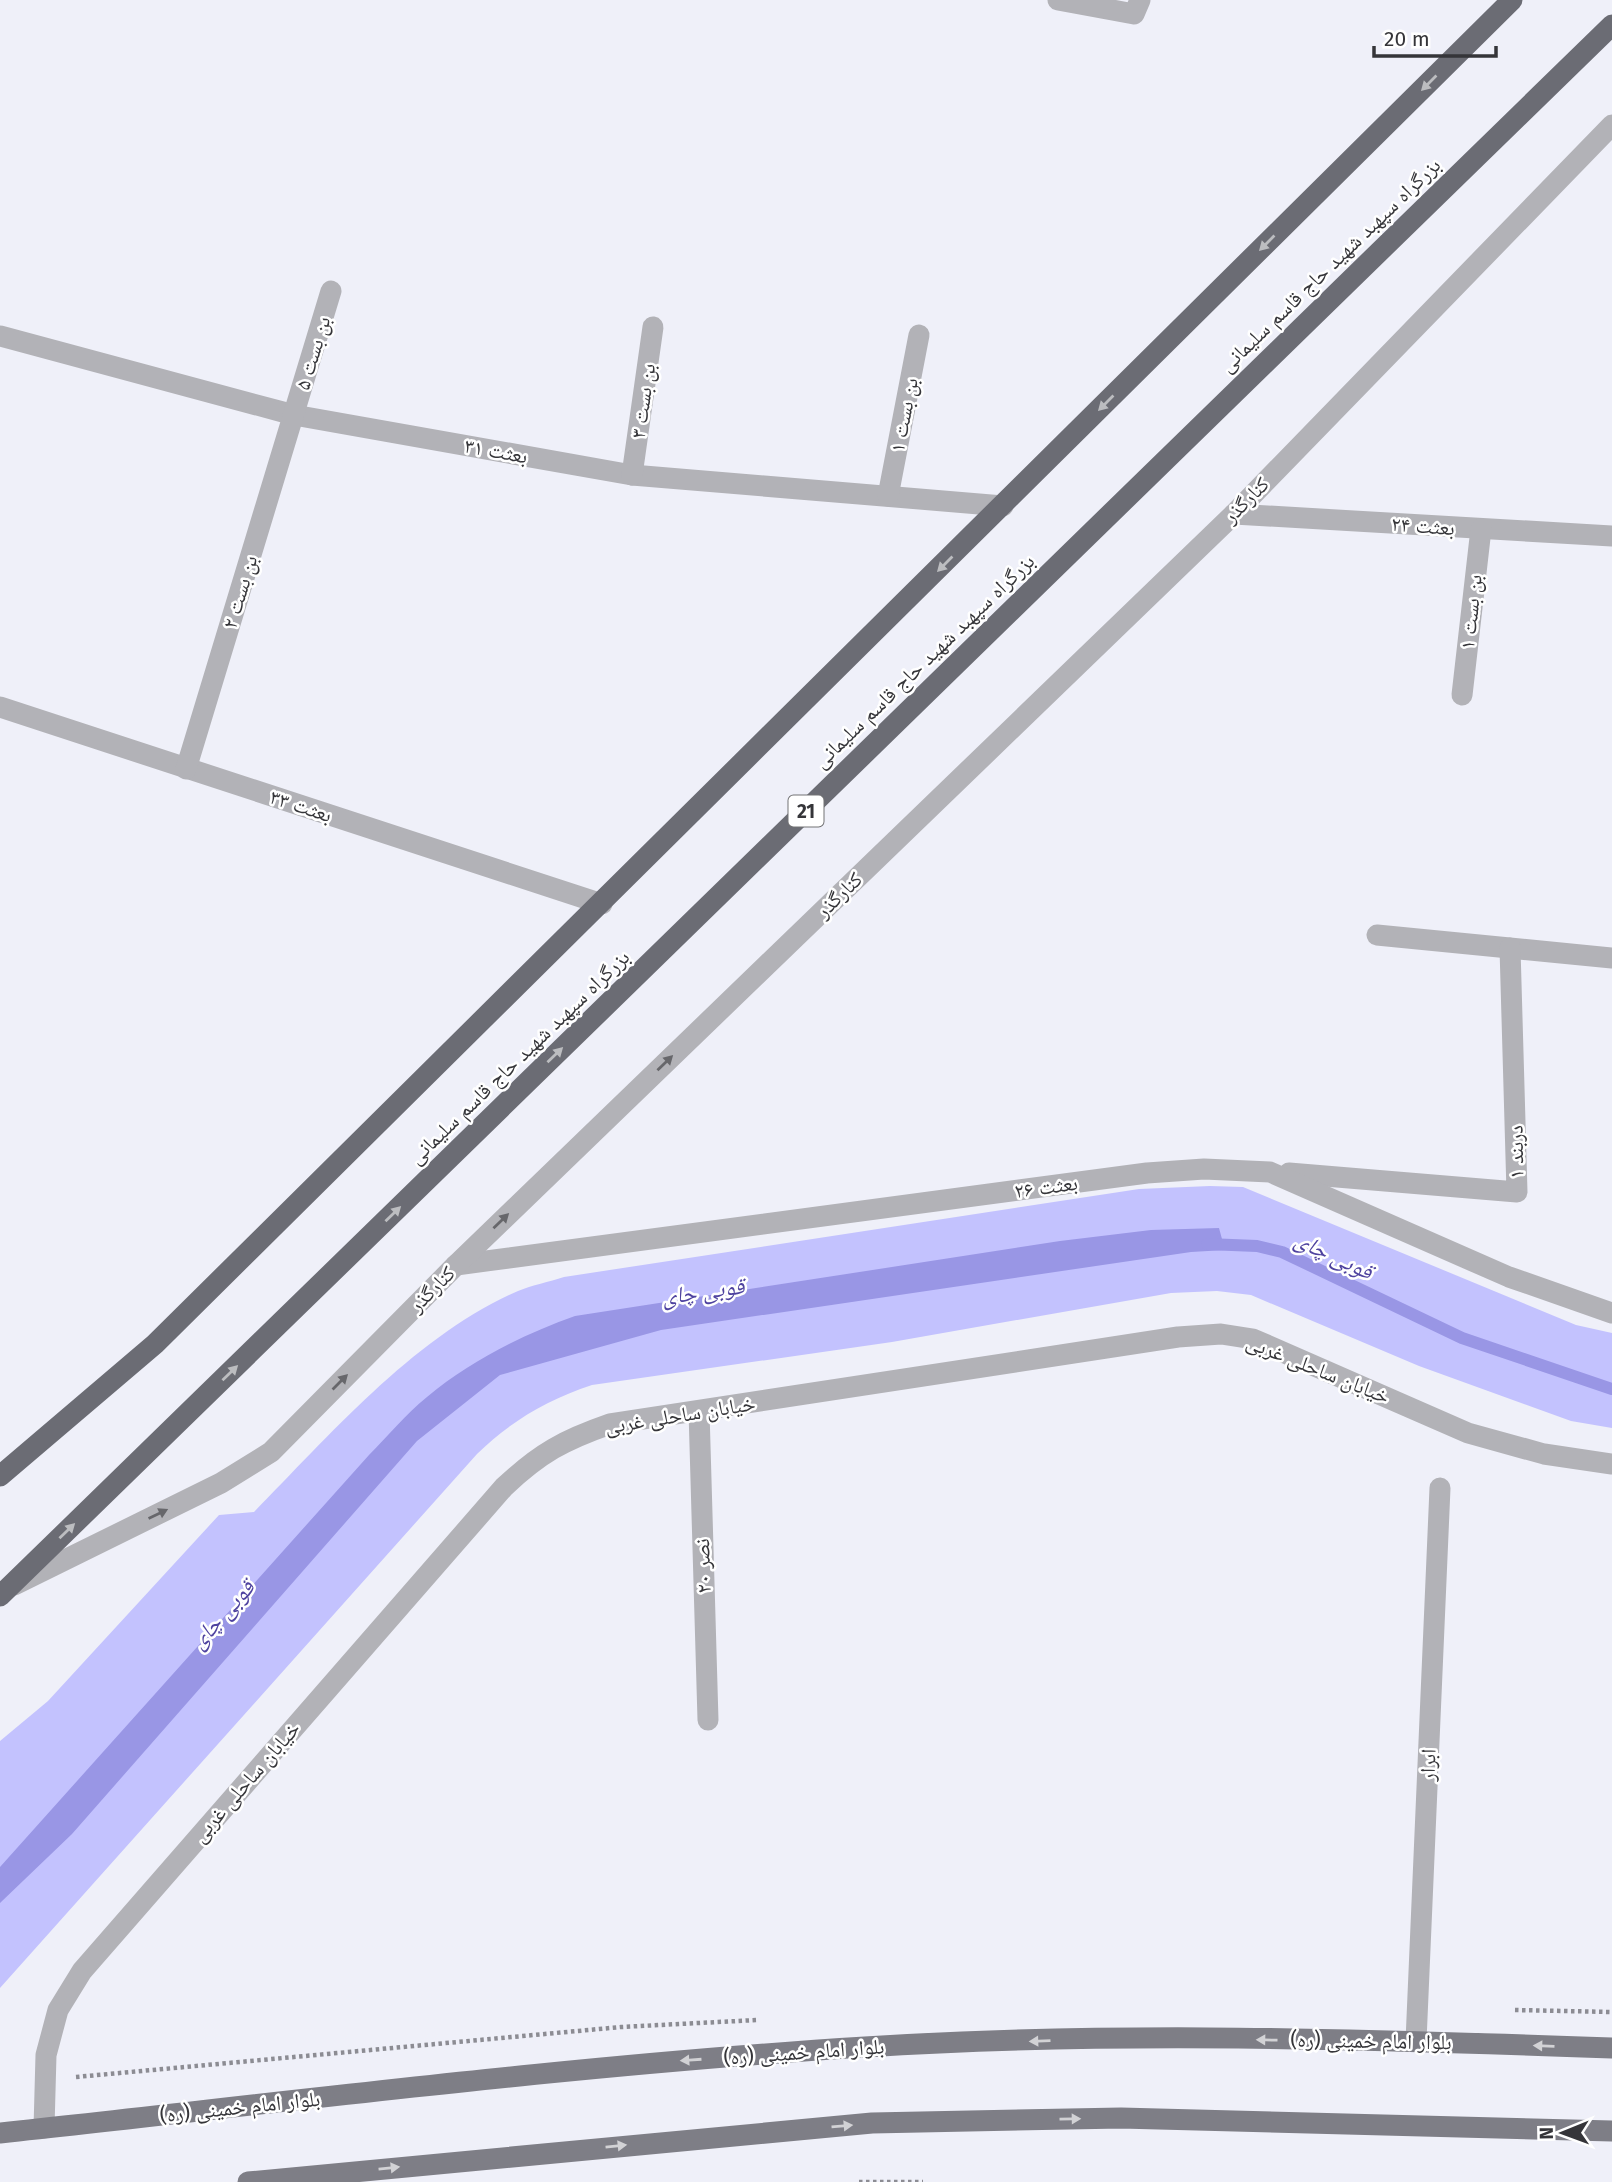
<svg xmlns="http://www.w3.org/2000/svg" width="1612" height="2182" font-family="'Fira Sans','Noto Naskh Arabic',sans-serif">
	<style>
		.green { fill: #c3c2fe }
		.water { fill: #9996e5 }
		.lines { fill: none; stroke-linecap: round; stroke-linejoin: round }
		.stream { stroke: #9996e5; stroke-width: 12 }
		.path { stroke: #8c8c93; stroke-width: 4.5; stroke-dasharray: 3.5 3.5; stroke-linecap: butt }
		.minor { stroke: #b2b2b7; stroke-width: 21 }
		.major { stroke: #7e7e86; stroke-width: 21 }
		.highway { stroke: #6b6c74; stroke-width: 21 }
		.oneway { fill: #bcbdc0 }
		.oneway2 { fill: #67676b }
		.oneway3 { fill: #d2d2d5 }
		.labels { text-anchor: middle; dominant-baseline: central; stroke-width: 5; stroke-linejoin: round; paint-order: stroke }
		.shield { fill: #fff; stroke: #727274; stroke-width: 2 }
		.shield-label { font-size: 19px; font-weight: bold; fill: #353539 }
		.street-label { font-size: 21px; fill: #353539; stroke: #fff }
		.water-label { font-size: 23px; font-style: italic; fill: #4e429f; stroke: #fff }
	</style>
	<rect width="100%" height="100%" fill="#eff0f9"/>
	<path class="green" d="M1210,1186l33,1 333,138 36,8v95l-41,-7 -152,-55 -168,-71 -34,-4 -46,2 -279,49 -300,43c-45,15 -81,36 -115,69l-477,534v-247l48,-40 171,-186 35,-3c77,-78 161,-176 264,-221 14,-6 31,-9 46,-14l575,-88z"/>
	<path class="water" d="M1219,1228l6,22 -34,2 -530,78 -161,45 -83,66 -345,393 -72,69v-36l369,-412c19,-19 37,-41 58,-58 43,-36 95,-62 148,-81l485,-75 91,-11z"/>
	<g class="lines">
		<polyline class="stream" points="1207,1244 1257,1246 1282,1252 1462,1338 1612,1389"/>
		<g class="path">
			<polyline points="1515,2010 1612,2012"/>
			<polyline points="76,2077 621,2027 757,2020"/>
			<polyline points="859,2182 923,2182"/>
		</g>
		<g class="minor">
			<polyline points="1058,0 1134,14 1140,0"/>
			<polyline points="0,336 294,415 632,475 1003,506"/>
			<polyline points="632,475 653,327"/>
			<polyline points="888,496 919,335"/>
			<polyline points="1234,514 1612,536"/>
			<polyline points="1462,695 1481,529"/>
			<polyline points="0,707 602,904"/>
			<polyline points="186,769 331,291"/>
			<polyline points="1377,935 1612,958"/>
			<polyline points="1289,1173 1517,1192 1510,948"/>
			<polyline points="456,1265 1147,1173 1204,1169 1270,1172 1509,1277 1612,1313"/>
			<polyline points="699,1411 708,1720"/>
			<polyline points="14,1585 221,1483 271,1452 456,1265 1234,514 1612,125"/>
			<polyline points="1416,2041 1440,1488"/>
			<path d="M44,2128l2,-73 12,-45 24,-39 422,-484c36,-34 60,-47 106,-63l568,-87 43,-3 32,5 215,94 76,21 68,10"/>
		</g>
		<g class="major">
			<path d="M0,2133c288,-31 576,-68 865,-86 248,-16 498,-8 747,1"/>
			<polyline points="248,2182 872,2123 1121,2118 1612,2131"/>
		</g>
		<g class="highway">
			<polyline points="0,1476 155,1344 1512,0"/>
			<polyline points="0,1596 1612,25"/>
		</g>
	</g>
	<defs><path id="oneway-solid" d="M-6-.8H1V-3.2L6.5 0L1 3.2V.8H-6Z" transform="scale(1.75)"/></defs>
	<g class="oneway">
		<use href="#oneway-solid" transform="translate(1429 83) rotate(135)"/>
		<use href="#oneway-solid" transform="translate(1267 243) rotate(135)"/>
		<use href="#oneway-solid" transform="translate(1106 403) rotate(135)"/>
		<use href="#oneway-solid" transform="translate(945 564) rotate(135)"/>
		<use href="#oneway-solid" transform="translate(555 1055) rotate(-44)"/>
		<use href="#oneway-solid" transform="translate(393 1214) rotate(-44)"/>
		<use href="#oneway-solid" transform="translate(230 1373) rotate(-44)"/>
		<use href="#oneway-solid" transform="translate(67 1531) rotate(-44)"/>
	</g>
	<g class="oneway2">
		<use href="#oneway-solid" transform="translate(665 1063) rotate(-44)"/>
		<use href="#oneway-solid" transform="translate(501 1221) rotate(-44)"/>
		<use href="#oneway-solid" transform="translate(340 1382) rotate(-45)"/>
		<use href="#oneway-solid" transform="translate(158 1514) rotate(-26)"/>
	</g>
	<g class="oneway3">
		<use href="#oneway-solid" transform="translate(1267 2040) rotate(-179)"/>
		<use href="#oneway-solid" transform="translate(1040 2041) rotate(178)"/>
		<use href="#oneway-solid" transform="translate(1544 2046) rotate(-178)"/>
		<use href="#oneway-solid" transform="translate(691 2060) rotate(176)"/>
		<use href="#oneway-solid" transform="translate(1070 2119) rotate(-1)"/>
		<use href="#oneway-solid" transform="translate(842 2126) rotate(-5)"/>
		<use href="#oneway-solid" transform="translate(616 2146) rotate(-6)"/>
		<use href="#oneway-solid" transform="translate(389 2168) rotate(-6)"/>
	</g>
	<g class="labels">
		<rect class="shield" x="788.5" y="795.5" width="35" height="31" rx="5"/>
		<g class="shield-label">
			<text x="806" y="811">21</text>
		</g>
		<g class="street-label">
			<text transform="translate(1330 265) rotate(-44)">بزرگراه سپهبد شهید حاج قاسم سلیمانی</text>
			<text transform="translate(313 353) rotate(-73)">بن بست ۵</text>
			<text transform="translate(643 401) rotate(-82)">بن بست ۳</text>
			<text transform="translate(904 415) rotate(-79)">بن بست ۱</text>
			<text transform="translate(496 451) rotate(10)">بعثت ۳۱</text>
			<text transform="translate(1246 500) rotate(-45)">کنارگذر</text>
			<text transform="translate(1423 526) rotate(4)">بعثت ۲۴</text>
			<text transform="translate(240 592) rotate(-73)">بن بست ۲</text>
			<text transform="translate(1471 612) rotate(-84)">بن بست ۱</text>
			<text transform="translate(924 661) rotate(-44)">بزرگراه سپهبد شهید حاج قاسم سلیمانی</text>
			<text transform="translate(301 806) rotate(18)">بعثت ۳۳</text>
			<text transform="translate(839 895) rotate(-44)">کنارگذر</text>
			<text transform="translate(519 1057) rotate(-44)">بزرگراه سپهبد شهید حاج قاسم سلیمانی</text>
			<text transform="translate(1516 1152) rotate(-91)">دربند ۱</text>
			<text transform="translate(1046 1187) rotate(-8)">بعثت ۲۶</text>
			<text transform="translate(432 1289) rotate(-45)">کنارگذر</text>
			<text transform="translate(1318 1369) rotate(22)">خیابان ساحلی غربی</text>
			<text transform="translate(680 1415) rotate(-9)">خیابان ساحلی غربی</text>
			<text transform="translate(703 1566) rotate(-92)">نصر ۲۰</text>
			<text transform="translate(1428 1765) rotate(-88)">ابرار</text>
			<text transform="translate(246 1782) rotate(-49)">خیابان ساحلی غربی</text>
			<text transform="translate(1371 2041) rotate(1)">بلوار امام خمینی (ره)</text>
			<text transform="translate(804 2052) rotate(-4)">بلوار امام خمینی (ره)</text>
			<text transform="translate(240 2107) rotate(-6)">بلوار امام خمینی (ره)</text>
		</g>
		<g class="water-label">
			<text transform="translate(1334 1255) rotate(25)">قوبی چای</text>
			<text transform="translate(703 1291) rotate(-8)">قوبی چای</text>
			<text transform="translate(222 1614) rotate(-48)">قوبی چای</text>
		</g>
	</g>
	<g transform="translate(1563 2133) rotate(269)" stroke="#ffffff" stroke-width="5" paint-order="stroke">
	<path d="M0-5L12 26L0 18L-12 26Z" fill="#353539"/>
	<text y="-10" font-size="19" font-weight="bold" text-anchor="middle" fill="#353539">N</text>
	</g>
	<path d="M1374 46v10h122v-10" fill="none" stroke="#353539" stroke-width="3.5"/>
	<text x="1384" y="46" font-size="21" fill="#353539" stroke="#ffffff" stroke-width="5" paint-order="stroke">20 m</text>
</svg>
